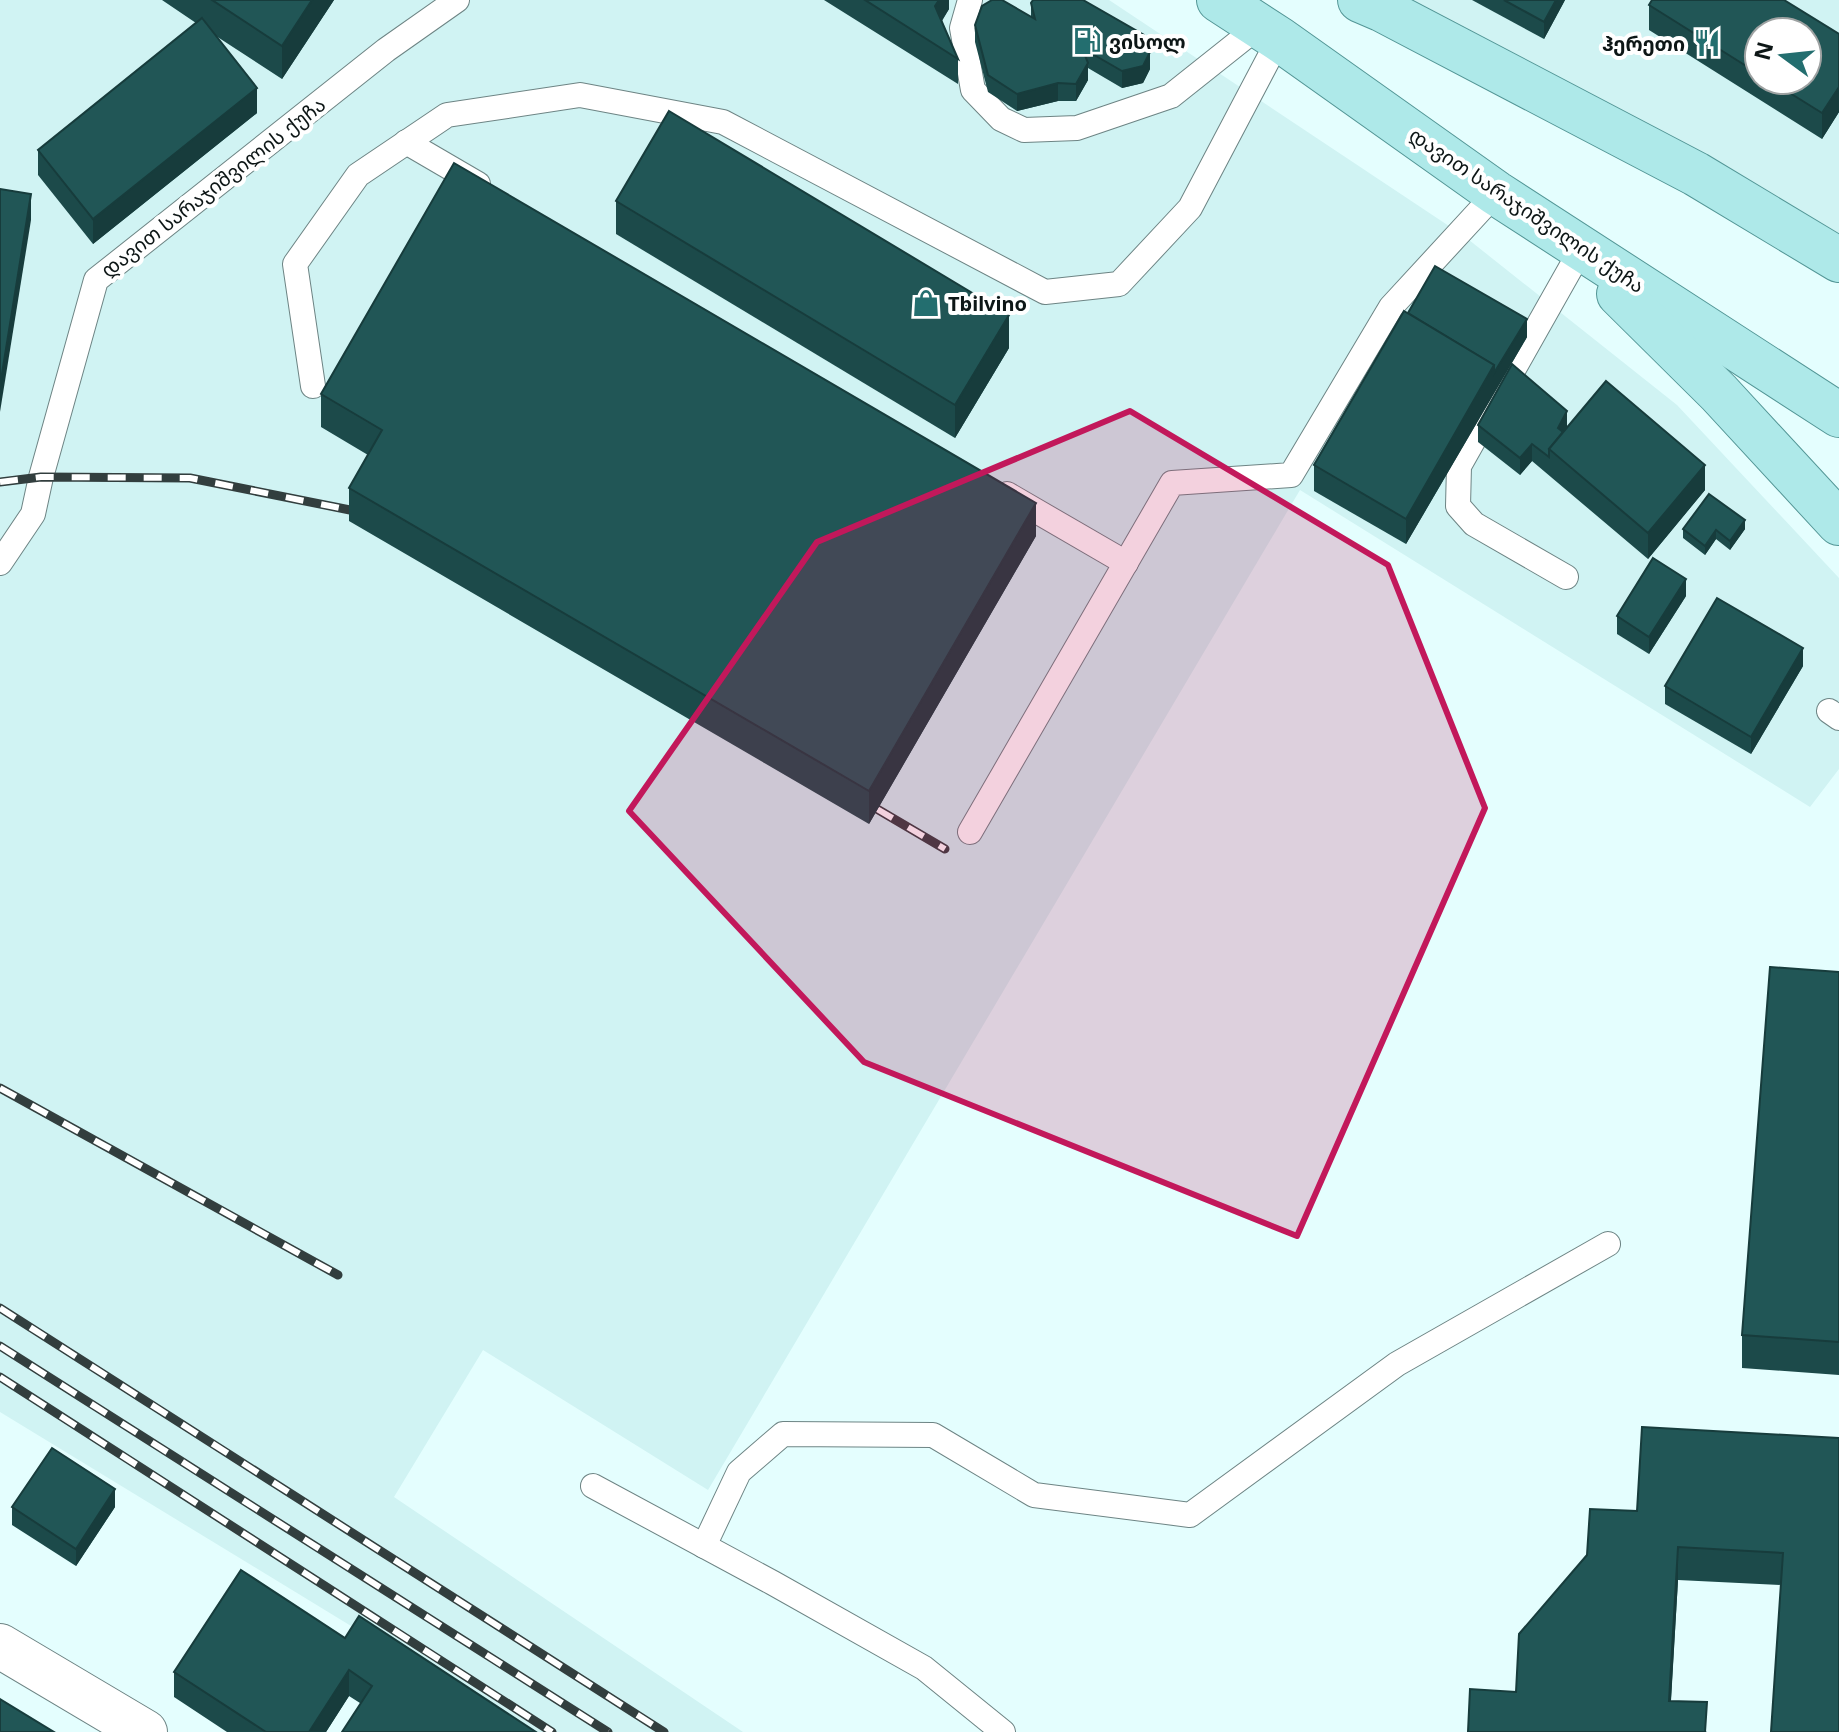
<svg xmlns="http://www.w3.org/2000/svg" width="1839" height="1732" font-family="Georgia,'Noto Sans Georgian',serif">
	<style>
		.built { fill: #d0f3f3; fill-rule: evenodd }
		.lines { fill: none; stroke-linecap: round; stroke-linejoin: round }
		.lane-casing { stroke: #6d8484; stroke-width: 26 }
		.street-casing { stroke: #6d8484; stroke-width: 46 }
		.primary-casing { stroke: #539696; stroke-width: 46 }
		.lane { stroke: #fff; stroke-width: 24 }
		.street { stroke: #fff; stroke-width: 44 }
		.primary { stroke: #aee9e9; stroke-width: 44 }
		.rail-casing { stroke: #323e3e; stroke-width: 9 }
		.rail { stroke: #fff; stroke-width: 6; stroke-dasharray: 18; stroke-linecap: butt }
		.wall { fill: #1c4a4a; fill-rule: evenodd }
		.shaded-wall { fill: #173c3c }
		.building { fill: #215656; stroke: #173c3c; stroke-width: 2 }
		.marked { fill: #c2185b; fill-opacity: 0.2; stroke: #c2185b; stroke-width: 6; stroke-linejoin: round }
		.labels { text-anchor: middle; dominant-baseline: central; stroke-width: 8; stroke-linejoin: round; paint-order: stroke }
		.poi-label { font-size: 20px; font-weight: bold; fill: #0d1616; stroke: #fff; text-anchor: start }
		.street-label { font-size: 20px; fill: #0d1616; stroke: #fff }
	</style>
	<rect width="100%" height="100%" fill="#e4fefe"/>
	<g class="built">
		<polygon points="0,0 1109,0 1464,236 1677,405 1839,578 1839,769 1810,807 1300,490 708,1490 483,1350 394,1497 743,1732 516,1732 356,1629 0,1412"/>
		<path d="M1400,0h439v245zM1759,32h48v48h-48z"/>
	</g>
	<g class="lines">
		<g class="lane-casing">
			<g id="lane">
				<polyline points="970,0 962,28 973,90 1001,119 1024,130 1077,128 1171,96 1259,26"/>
				<polyline points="406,142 478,184"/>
				<polyline points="313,386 295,264 358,175 447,115 580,95 723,122 1045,292 1119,284 1190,208 1279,39"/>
				<polyline points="1007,494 1126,563"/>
				<polyline points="0,563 33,514 41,477 96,280 386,50 457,0"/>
				<polyline points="1566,577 1474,524 1458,506 1459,466 1578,255"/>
				<polyline points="1829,711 1839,718"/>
				<polyline points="970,832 1172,483 1291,475 1391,307 1496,193"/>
				<polyline points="593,1486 773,1583 924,1668 1003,1732"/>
				<polyline points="704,1546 739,1472 783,1434 933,1435 1034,1495 1190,1515 1397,1364 1608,1244"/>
			</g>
		</g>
		<g class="street-casing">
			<polyline id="street" points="0,1646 145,1732"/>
		</g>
		<g class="primary-casing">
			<g id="primary">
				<polyline points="1219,0 1279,39 1496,193 1839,415"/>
				<polyline points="1360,0 1381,9 1696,174 1839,260"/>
				<polyline points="1619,294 1719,393 1839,523"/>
			</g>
		</g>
		<use href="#lane" class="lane"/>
		<use href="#street" class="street"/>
		<use href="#primary" class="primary"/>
		<g class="rail-casing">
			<g id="rail">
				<polyline points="0,482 41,477 190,478 355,511"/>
				<polyline points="877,809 945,849"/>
				<polyline points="0,1088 338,1275"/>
				<polyline points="0,1308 664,1732"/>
				<polyline points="0,1346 608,1732"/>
				<polyline points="0,1377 552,1732"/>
			</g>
		</g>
		<use href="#rail" class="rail"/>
	</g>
	<g class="wall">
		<polygon points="162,0 334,0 282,79 216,36 257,113 93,244 38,175 38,150 196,23"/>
		<polygon points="824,0 949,0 949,9 942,21 958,59 958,84"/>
		<polygon points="1472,0 1565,0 1544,39"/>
		<polygon points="1031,3 1150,69 1143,83 1122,88 1088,68 1088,80 1076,101 1058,101 1017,111 988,92 975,42 975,25 1031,17"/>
		<path d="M1649,5l190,29v78l-17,27 -173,-109zM1759,32l48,48h-48z"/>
		<polygon points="616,201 1009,348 955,438 616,234"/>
		<polygon points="1408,313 1527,337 1406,544 1314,491 1314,465"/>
		<polygon points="321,394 1036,536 869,824 349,521 349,488 368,455 321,427"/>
		<polygon points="1478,425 1567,428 1705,490 1648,559 1532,461 1520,475 1478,442"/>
		<polygon points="1683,529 1745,529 1730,550 1716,539 1705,555 1683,538"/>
		<polygon points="1686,596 1649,654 1617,634 1617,616"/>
		<polygon points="1803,666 1751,754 1665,704 1665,686"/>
		<polygon points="1839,972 1839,1375 1742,1368 1742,1335"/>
		<polygon points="1839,1438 1781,1585 1678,1580 1671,1701 1707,1732 1516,1692 1637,1511"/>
		<polygon points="12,1507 115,1507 76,1566 12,1525"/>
		<polygon points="345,1638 536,1732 360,1703 349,1696 326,1732 227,1732 174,1697 174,1672"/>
	</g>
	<g class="shaded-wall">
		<polygon points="312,0 334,0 282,79 282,46"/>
		<polygon points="939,0 949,0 949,9 935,31 935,6"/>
		<polygon points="1556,0 1565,0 1544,39 1544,22"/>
		<polygon points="1150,52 1150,69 1143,83 1122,88 1122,71"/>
		<polygon points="1088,63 1088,80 1076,101 1076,84"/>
		<polygon points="1058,83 1058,101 1017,111 1017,94"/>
		<polygon points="1839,87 1839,112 1822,139 1822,113"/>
		<polygon points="257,88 257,113 93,244 93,219"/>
		<polygon points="31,194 31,220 0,412 0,386"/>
		<polygon points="1009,315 1009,348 955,438 955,405"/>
		<polygon points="1527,319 1527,337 1406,544 1406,519 1494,365"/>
		<polygon points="1567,411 1567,428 1558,445 1558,428"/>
		<polygon points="1532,444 1532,461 1520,475 1520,458"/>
		<polygon points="1705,465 1705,490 1648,559 1648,533"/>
		<polygon points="1036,503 1036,536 869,824 869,791"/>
		<polygon points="1745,520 1745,529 1730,550 1730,541"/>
		<polygon points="1716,530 1716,539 1705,555 1705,546"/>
		<polygon points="1686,579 1686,596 1649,654 1649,637"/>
		<polygon points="1803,648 1803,666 1751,754 1751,737"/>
		<polygon points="115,1489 115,1507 76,1566 76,1549"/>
		<polygon points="1678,1547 1678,1580 1669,1732 1669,1701"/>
		<polygon points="349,1670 349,1696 326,1732 309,1732"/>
	</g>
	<g class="building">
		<polygon points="212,0 312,0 282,46"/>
		<polygon points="865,0 939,0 935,6 958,59"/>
		<polygon points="992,0 1002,0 1035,19 1031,3 1033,0 1083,0 1144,35 1150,52 1143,66 1122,71 1082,48 1088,63 1076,84 1058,83 1017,94 988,75 975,25 982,6"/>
		<polygon points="1504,0 1556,0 1544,22"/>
		<polygon points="1652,0 1784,0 1839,34 1839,87 1822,113 1769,80 1807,80 1807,32 1759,32 1759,74 1649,5"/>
		<polygon points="202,18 257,88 93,219 38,150"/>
		<polygon points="669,111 1009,315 955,405 616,201"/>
		<polygon points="454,163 1036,503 869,791 349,488 382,430 321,394"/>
		<polygon points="0,189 31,194 0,386"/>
		<polygon points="1435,266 1527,319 1494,373 1494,365 1408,313"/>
		<polygon points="1404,311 1494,365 1406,519 1314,465"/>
		<polygon points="1512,364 1567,411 1558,428 1563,432 1549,449 1549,457 1532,444 1520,458 1478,425"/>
		<polygon points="1606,381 1705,465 1648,533 1549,449"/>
		<polygon points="1709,494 1745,520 1730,541 1716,530 1705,546 1683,529"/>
		<polygon points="1653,558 1686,579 1649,637 1617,616"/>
		<polygon points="1717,598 1803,648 1751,737 1665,686"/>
		<polygon points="1770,967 1839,972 1839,1342 1742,1335"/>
		<polygon points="1642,1427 1839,1438 1839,1732 1771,1732 1783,1553 1678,1547 1669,1701 1707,1702 1705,1732 1468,1732 1470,1689 1516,1692 1519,1634 1587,1555 1590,1509 1637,1511"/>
		<polygon points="52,1448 115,1489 76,1549 12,1507"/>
		<polygon points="241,1570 345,1638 359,1616 536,1732 342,1732 372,1686 349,1670 309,1732 266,1732 174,1672"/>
		<polygon points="0,1699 54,1732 0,1732"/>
	</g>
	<path class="marked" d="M1130,411l258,154 97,243 -188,428 -433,-174 -235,-251 188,-269z"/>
	<defs>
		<g id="fuel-bare" transform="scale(2.16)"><path d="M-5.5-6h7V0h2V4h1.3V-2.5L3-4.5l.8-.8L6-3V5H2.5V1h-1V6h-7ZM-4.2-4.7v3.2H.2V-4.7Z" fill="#236e6f" stroke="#fff" stroke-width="2.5" paint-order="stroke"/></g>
		<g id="restaurant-bare" transform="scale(2.16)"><path d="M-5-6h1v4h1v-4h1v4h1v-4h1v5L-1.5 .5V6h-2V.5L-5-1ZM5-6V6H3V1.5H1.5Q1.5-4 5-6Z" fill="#236e6f" stroke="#fff" stroke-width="2.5" paint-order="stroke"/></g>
		<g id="shop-bare" transform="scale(2.16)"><path d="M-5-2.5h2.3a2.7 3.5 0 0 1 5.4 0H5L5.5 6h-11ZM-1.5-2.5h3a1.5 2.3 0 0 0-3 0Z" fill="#236e6f" stroke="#fff" stroke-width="2.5" paint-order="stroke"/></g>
	</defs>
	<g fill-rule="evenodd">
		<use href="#fuel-bare" x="1087" y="41"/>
		<use href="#restaurant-bare" x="1707" y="43"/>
		<use href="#shop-bare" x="926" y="303"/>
	</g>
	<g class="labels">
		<g class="poi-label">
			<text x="1109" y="41">ვისოლ</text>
			<text x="1685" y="43" text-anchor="end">ჰერეთი</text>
			<text x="948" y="303">Tbilvino</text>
		</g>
		<g class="street-label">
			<text transform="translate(213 187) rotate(-38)">დავით სარაჯიშვილის ქუჩა</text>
			<text transform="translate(1527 210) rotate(34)">დავით სარაჯიშვილის ქუჩა</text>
		</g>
	</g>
	<g transform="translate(1783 56) rotate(285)"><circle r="38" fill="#ffffff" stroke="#9ea2a2" stroke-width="2"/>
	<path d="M0-6L14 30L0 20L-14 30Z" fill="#236e6f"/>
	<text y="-12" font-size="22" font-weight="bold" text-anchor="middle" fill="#0d1616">N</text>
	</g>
</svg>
